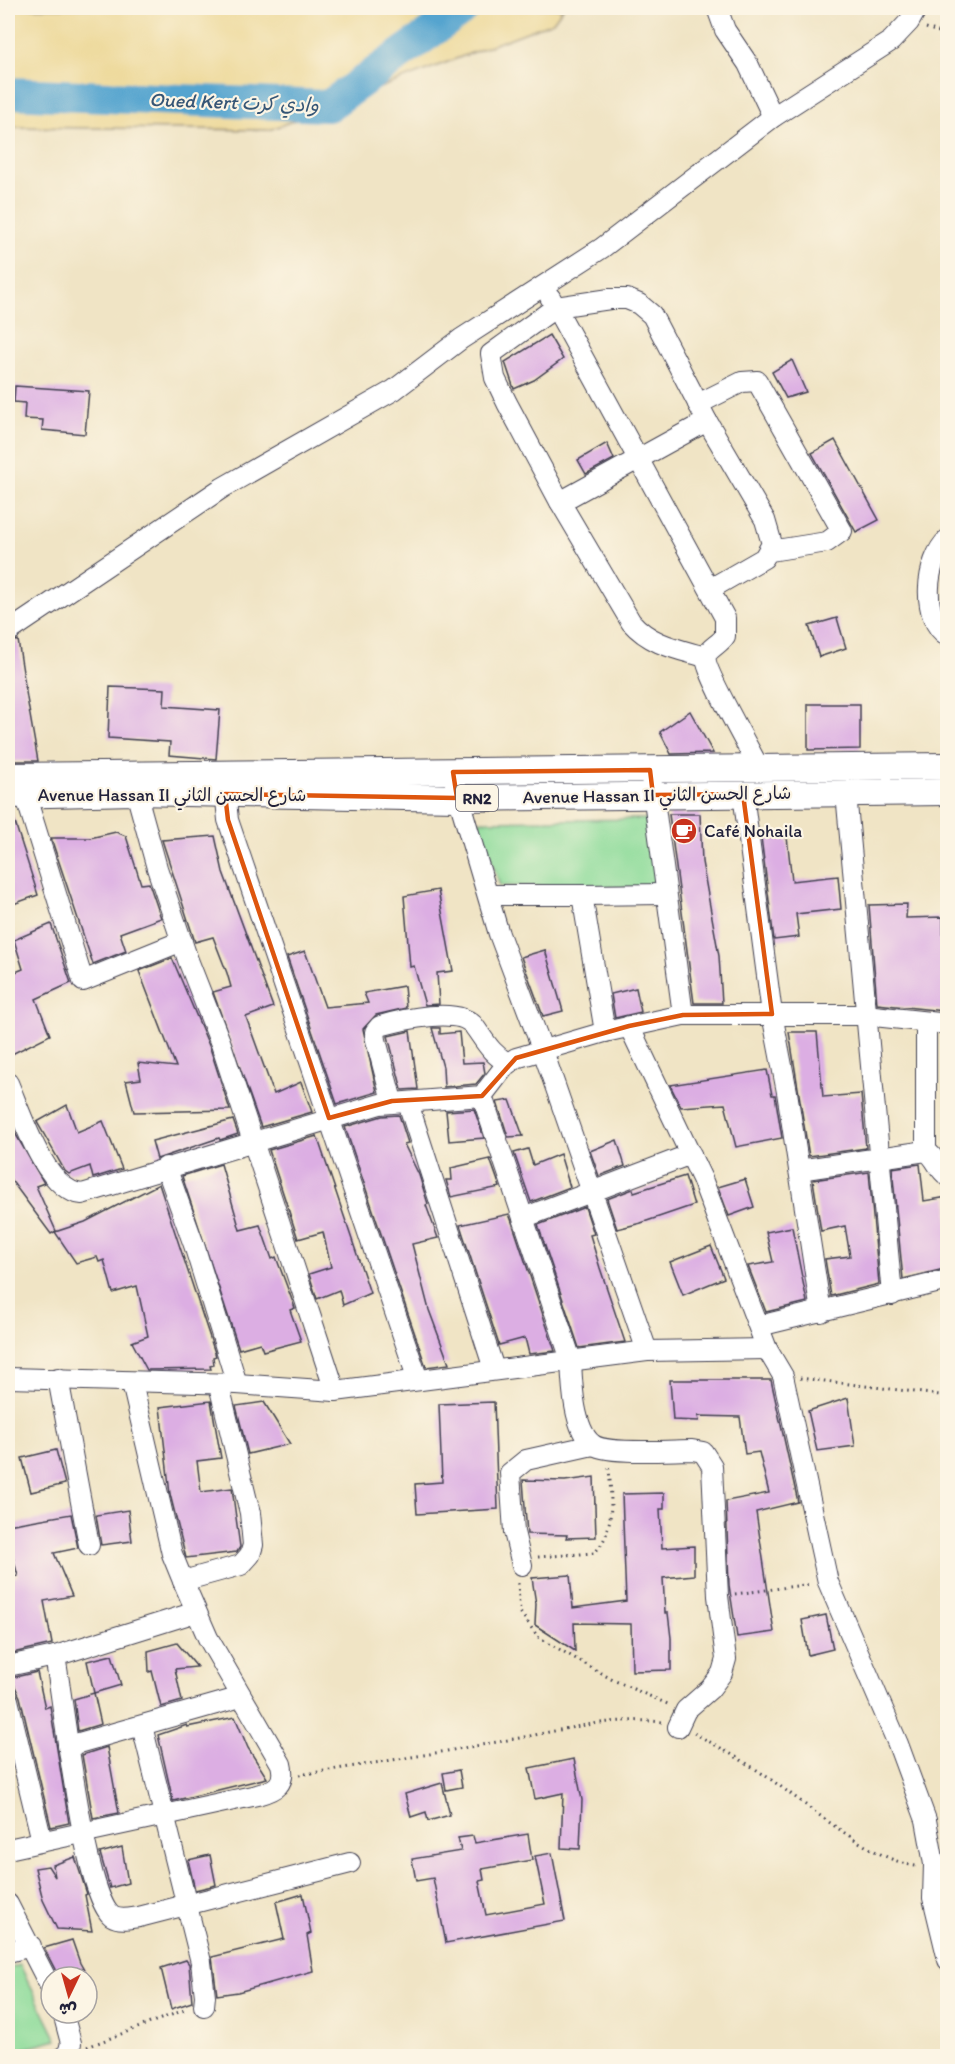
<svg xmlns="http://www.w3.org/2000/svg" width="955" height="2064" font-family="Itim,'Playpen Sans Arabic',sans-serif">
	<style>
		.green { fill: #8ddb9a; stroke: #587e6a; stroke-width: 1.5 }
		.sand { fill: #eeda9e; stroke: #887e6c; stroke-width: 1.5 }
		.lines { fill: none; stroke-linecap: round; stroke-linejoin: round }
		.river { stroke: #54a4cf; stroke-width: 32 }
		.building { fill: #dcaee3 }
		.minor-casing { stroke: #413f50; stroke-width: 22 }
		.major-casing { stroke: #413f50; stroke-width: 28 }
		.path { stroke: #413f50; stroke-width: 3; stroke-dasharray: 1.5 4.5; stroke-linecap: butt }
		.minor { stroke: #fff; stroke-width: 20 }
		.major { stroke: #fff; stroke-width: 26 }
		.marked { fill: none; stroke: #de560e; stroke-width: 4.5; stroke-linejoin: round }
		.labels { text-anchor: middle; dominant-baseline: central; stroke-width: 4.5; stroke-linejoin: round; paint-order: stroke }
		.shield { fill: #fcf5e5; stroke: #63616e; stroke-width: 1.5 }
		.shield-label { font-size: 16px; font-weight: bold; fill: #22223b }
		.street-label { font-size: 18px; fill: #22223b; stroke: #fcf5e5 }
		.poi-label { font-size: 18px; fill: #22223b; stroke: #fcf5e5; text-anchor: start }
		.water-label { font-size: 20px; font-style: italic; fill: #365676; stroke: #fcf5e5 }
	</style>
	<rect width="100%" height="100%" fill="#fcf5e5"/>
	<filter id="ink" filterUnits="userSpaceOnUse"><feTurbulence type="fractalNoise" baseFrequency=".0167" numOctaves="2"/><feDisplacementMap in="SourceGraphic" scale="12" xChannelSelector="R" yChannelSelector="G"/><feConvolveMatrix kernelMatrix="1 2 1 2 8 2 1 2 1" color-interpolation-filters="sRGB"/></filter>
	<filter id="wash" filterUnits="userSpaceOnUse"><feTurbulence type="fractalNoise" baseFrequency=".008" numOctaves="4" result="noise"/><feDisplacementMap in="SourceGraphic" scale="24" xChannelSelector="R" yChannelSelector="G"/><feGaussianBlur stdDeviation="1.35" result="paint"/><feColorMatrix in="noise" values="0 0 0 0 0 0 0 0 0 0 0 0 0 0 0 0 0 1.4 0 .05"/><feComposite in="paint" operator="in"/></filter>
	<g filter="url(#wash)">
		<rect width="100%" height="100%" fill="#f0e4c5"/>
		<g class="green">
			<polygon points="649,819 660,888 500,886 478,821"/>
			<polygon points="20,1965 57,2040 8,2053 8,1969"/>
		</g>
		<polygon class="sand" points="8,8 563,8 553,22 269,130 8,127"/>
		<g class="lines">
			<polyline class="river" points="8,93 328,106 465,8"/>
		</g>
		<g id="blocks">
			<g class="building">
				<polygon points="549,335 563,359 534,380 514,389 505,362"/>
				<polygon points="792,360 806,392 786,398 772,372"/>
				<polygon points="15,386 89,391 85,434 42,430 43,420 24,419 25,403 14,402"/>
				<polygon points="835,440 879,520 856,532 812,453"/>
				<polygon points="607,443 614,459 586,474 578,460"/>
				<polygon points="837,618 846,648 819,657 809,626"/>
				<polygon points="18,640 27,698 38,761 8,761 8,644"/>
				<polygon points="110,687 165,689 164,706 220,710 216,759 169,755 170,742 108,738"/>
				<polygon points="808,704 860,704 860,749 808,750"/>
				<polygon points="690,711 713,753 671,754 660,732"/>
				<polygon points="8,810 11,810 38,895 8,906"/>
				<polygon points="669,814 700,814 702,862 719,956 722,1003 694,1003"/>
				<polygon points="116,832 126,836 141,884 149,883 161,918 120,933 126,951 93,964 51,838 90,838"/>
				<polygon points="215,836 223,872 273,1007 246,1017 274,1094 301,1082 312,1112 261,1127 213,992 231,987 227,973 213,937 195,942 162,840"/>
				<polygon points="761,837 787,837 792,881 838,876 841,909 796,914 799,937 774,940"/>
				<polygon points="438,890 453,971 437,973 439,1004 425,1005 414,966 410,967 404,896"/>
				<polygon points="907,904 906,918 943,917 944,1011 877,1004 869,905"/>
				<polygon points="51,924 71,983 36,999 50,1035 8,1056 8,975 23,969 14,940"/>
				<polygon points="545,950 563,1011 543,1016 521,957"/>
				<polygon points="305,951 325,1007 368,1003 364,993 404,986 406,1008 376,1015 363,1029 377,1092 337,1104 287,957"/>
				<polygon points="172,958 210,1048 230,1110 134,1112 126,1081 141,1079 138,1063 176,1067 139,971"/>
				<polygon points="636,988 641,1012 615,1018 611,994"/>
				<polygon points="432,1028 440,1028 440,1034 459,1032 462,1063 483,1062 485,1073 476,1084 444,1087 443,1067"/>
				<polygon points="410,1031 418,1089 402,1090 388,1036"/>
				<polygon points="789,1032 817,1032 823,1097 861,1094 866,1148 809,1156"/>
				<polygon points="767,1070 772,1095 775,1095 782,1138 736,1147 725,1104 681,1107 670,1085"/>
				<polygon points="510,1100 523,1136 508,1137 497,1102"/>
				<polygon points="67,1105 77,1132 103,1121 122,1169 93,1178 90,1166 69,1174 65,1171 37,1122"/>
				<polygon points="474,1109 484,1138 449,1141 446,1111"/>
				<polygon points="399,1115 408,1143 404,1144 419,1175 428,1204 426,1205 438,1238 412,1244 429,1310 449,1364 426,1367 345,1127 382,1116"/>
				<polygon points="233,1120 238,1134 220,1140 219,1138 157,1159 152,1141"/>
				<polygon points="15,1133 44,1183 36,1186 56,1231 51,1234 8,1176 8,1137"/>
				<polygon points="317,1136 370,1293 343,1305 339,1290 317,1299 309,1274 331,1267 323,1232 298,1239 269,1150"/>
				<polygon points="617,1140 625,1166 599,1176 590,1151"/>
				<polygon points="528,1149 533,1165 560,1154 570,1187 531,1202 514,1153"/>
				<polygon points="490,1159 500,1187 451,1197 446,1180 452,1180 451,1168"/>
				<polygon points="221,1164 240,1230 260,1225 272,1259 276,1257 295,1308 290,1310 301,1341 263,1351 260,1343 239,1349 182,1176"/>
				<polygon points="920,1164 924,1201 948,1197 948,1268 903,1279 892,1168"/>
				<polygon points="869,1172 879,1284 831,1296 825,1259 850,1256 845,1226 821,1231 813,1180"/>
				<polygon points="685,1176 694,1205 641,1223 617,1229 607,1199 633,1189 634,1192"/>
				<polygon points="745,1179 754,1207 729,1216 718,1187"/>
				<polygon points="159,1184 216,1356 213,1357 214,1365 210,1366 211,1369 147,1370 132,1342 148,1336 137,1286 113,1293 104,1260 99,1262 97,1257 76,1263 55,1232 85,1222"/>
				<polygon points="585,1207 594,1234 590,1235 600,1268 625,1342 579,1348 538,1225"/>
				<polygon points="509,1214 512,1222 555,1351 529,1354 525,1338 499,1345 460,1225"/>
				<polygon points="792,1227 807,1302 766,1312 748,1266 773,1262 766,1232"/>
				<polygon points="711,1246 724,1278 683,1295 670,1262"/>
				<polygon points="670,1380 771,1380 798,1502 756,1512 774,1632 737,1637 729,1585 726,1501 769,1493 759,1452 745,1454 740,1417 698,1416 699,1421 673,1420"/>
				<polygon points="848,1398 855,1446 817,1451 808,1411"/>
				<polygon points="211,1401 221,1458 197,1461 201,1492 232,1488 240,1547 237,1552 186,1558 170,1494 160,1407"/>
				<polygon points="264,1402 290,1444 248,1454 236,1406"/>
				<polygon points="494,1402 498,1509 417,1514 415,1484 442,1482 439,1404"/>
				<polygon points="56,1450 65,1484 31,1492 22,1458"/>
				<polygon points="594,1477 596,1537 566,1538 567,1535 527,1534 523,1480 565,1481"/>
				<polygon points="664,1493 664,1509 660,1509 662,1548 694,1546 694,1575 663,1578 665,1613 668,1613 671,1638 671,1670 632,1671 631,1624 574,1623 575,1651 535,1625 536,1604 532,1578 570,1575 573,1608 626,1601 622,1494"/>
				<polygon points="128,1510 132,1541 101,1545 96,1515"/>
				<polygon points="71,1514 78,1548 54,1553 72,1596 44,1601 52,1644 8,1654 8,1578 18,1576 8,1539 8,1525"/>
				<polygon points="826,1615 833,1649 808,1655 802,1620"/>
				<polygon points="177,1643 197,1667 175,1669 182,1701 161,1707 152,1671 149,1672 148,1651"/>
				<polygon points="112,1655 121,1685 94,1693 87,1661"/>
				<polygon points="37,1672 45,1708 50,1706 69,1823 51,1827 20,1697 11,1678"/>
				<polygon points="94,1693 101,1724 78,1731 74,1699"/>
				<polygon points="235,1717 248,1748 267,1778 173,1801 158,1735 187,1725 187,1727"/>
				<polygon points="107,1747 119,1813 93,1818 82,1755"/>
				<polygon points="574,1759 582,1800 580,1849 561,1848 563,1793 535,1799 529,1768"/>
				<polygon points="459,1770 462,1787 446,1790 443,1773"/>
				<polygon points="442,1783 450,1815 428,1821 426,1812 411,1817 405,1794"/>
				<polygon points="528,1834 532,1860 482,1869 484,1880 479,1881 486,1915 545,1904 535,1856 552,1853 565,1921 446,1943 433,1878 416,1881 412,1859 461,1851 458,1838 473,1836 475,1843"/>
				<polygon points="122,1847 128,1883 110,1888 100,1853"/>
				<polygon points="210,1855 216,1885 195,1890 188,1860"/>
				<polygon points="75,1857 87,1894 85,1895 92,1931 57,1929 43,1900 35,1868 48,1866 55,1877 53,1865"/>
				<polygon points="303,1894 311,1933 307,1935 313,1971 238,1992 217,1995 212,1957 284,1939 276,1902"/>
				<polygon points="72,1940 80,1963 88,1977 59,1977 44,1948"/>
				<polygon points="186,1960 189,1964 192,2002 171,2009 161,1968"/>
			</g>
		</g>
	</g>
	<g filter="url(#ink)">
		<use href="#blocks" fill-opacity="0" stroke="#413f50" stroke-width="1.5"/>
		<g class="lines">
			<g class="minor-casing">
				<g id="minor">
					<polyline points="717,8 725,30 748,64 773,117"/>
					<path d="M550,297l175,321v18c-4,7 -17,13 -19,20 -3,12 45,96 53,112"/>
					<polyline points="698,404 742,382 757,381 842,531 827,542 770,551"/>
					<polyline points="560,502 707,421"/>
					<path d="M948,539c-23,21 -28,80 0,97"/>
					<polyline points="8,632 222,488 394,390 461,339 602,248 773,117 891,41 909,22 917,8"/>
					<path d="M705,657c-27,-8 -54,-12 -74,-35l-71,-120 -53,-99 -12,-25 -4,-24 65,-47 54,-8h17l12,5 13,11 55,106 58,99 7,24 -8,14 -54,31"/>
					<polyline points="650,770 683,1015"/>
					<polyline points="224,780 228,820 418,1380"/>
					<polyline points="133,781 157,868 188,960 221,1044 335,1391"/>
					<polyline points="455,786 499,934 543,1051 647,1351"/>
					<polyline points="846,793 892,1295"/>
					<polyline points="25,794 83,981 182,941"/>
					<polyline points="743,794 772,1014 787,1092 821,1312"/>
					<polyline points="488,895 582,895 605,1032"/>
					<polyline points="582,895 666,894"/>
					<polyline points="926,1023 926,1151"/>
					<polyline points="629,1026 702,1179 767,1349 783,1376 828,1582 898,1744 926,1820 934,1864 933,1898 948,1960"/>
					<path d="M8,1083c13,30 37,108 74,111l298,-90 102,-8 24,-31 10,-7 89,-26 78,-17h182l83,9"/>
					<path d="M482,1096l89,264c1,22 2,68 21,84 14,11 79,6 100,6l11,2 9,14 6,130 8,63 -4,14 -12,16 -24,21 -8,17"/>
					<path d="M392,1101l-16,-61 -1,-8 5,-6c21,-6 79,-20 94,0 11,15 17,28 34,37"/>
					<polyline points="408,1103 494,1369"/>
					<polyline points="166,1167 194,1245 237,1384"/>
					<path d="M799,1170l127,-19c11,7 11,18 22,25"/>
					<polyline points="523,1218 691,1154"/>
					<polyline points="759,1326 948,1280"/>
					<polyline points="8,1378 237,1384 335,1391 647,1351 767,1349"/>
					<polyline points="58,1378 89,1545"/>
					<polyline points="522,1565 514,1532 510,1473 526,1460 593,1445"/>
					<polyline points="183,1581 241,1565 250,1555 253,1545 250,1513 219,1385"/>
					<path d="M196,1612l-141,44c8,43 29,239 57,260 8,5 19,2 27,1l211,-54"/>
					<polyline points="8,1666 55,1656"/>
					<polyline points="8,1700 42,1841"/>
					<polyline points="142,1726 201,1962 205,1996 204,2006"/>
					<polyline points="68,1746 241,1697"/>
					<path d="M8,1849l249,-54c19,-5 29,-11 24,-31l-73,-126 -25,-57 -11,-27 -40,-171"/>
					<polyline points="8,1904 51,1988"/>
					<polyline points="8,1952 31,1946"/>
					<polyline points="63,2013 71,2043 68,2054 64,2056"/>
				</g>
			</g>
			<g class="major-casing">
				<g id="major">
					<polyline points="8,776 948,766"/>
					<polyline points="8,795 134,792 457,798 948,792"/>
				</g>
			</g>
			<g class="path">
				<polyline points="926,28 948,35"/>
				<polyline points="800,1378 948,1396"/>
				<path d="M538,1557l56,-4c22,-20 17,-58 15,-85"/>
				<polyline points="518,1583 520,1612 538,1637 613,1680 670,1705"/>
				<polyline points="735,1594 812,1584"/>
				<path d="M694,1733c25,14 52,29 76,46 38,26 101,81 146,87"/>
				<path d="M299,1775c70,-11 139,-22 209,-35 52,-9 100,-24 154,-18"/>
				<polyline points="87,2047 187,2009"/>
			</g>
			<use href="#minor" class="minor"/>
			<use href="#major" class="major"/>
		</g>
	</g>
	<path class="marked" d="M650,770l3,25 90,-1 29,220 -89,1 -54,11 -113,32 -34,38 -90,5 -63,17 -101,-298 -3,-26 232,4 -4,-26z"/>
	<defs>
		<g id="cafe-disc" transform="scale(1.35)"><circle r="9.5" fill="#c8321e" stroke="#fcf5e5"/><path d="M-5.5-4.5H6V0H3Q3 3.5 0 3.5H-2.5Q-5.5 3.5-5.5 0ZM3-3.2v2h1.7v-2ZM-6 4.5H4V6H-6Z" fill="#fff"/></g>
	</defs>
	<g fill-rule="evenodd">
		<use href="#cafe-disc" x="684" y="831"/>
	</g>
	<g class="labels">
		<rect class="shield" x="456" y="785" width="42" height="26" rx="4.5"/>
		<g class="shield-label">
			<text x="477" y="798">RN2</text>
		</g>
		<g class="street-label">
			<text x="172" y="795">Avenue Hassan II شارع الحسن الثاني</text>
			<text transform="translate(657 795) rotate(-1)">Avenue Hassan II شارع الحسن الثاني</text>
		</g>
		<g class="poi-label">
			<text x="704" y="831">Café Nohaila</text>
		</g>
		<g class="water-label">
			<text transform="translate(234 102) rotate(2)">Oued Kert وادي كرت</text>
		</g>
	</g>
	<rect width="955" height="2064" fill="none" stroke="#fcf5e5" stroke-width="30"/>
	<g transform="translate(69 1995) rotate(185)"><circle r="28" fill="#fcf5e5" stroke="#a5a1a1" stroke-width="1.5"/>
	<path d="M0-4.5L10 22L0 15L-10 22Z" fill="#c8321e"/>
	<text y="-9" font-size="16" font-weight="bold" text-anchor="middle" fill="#22223b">ش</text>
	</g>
</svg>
